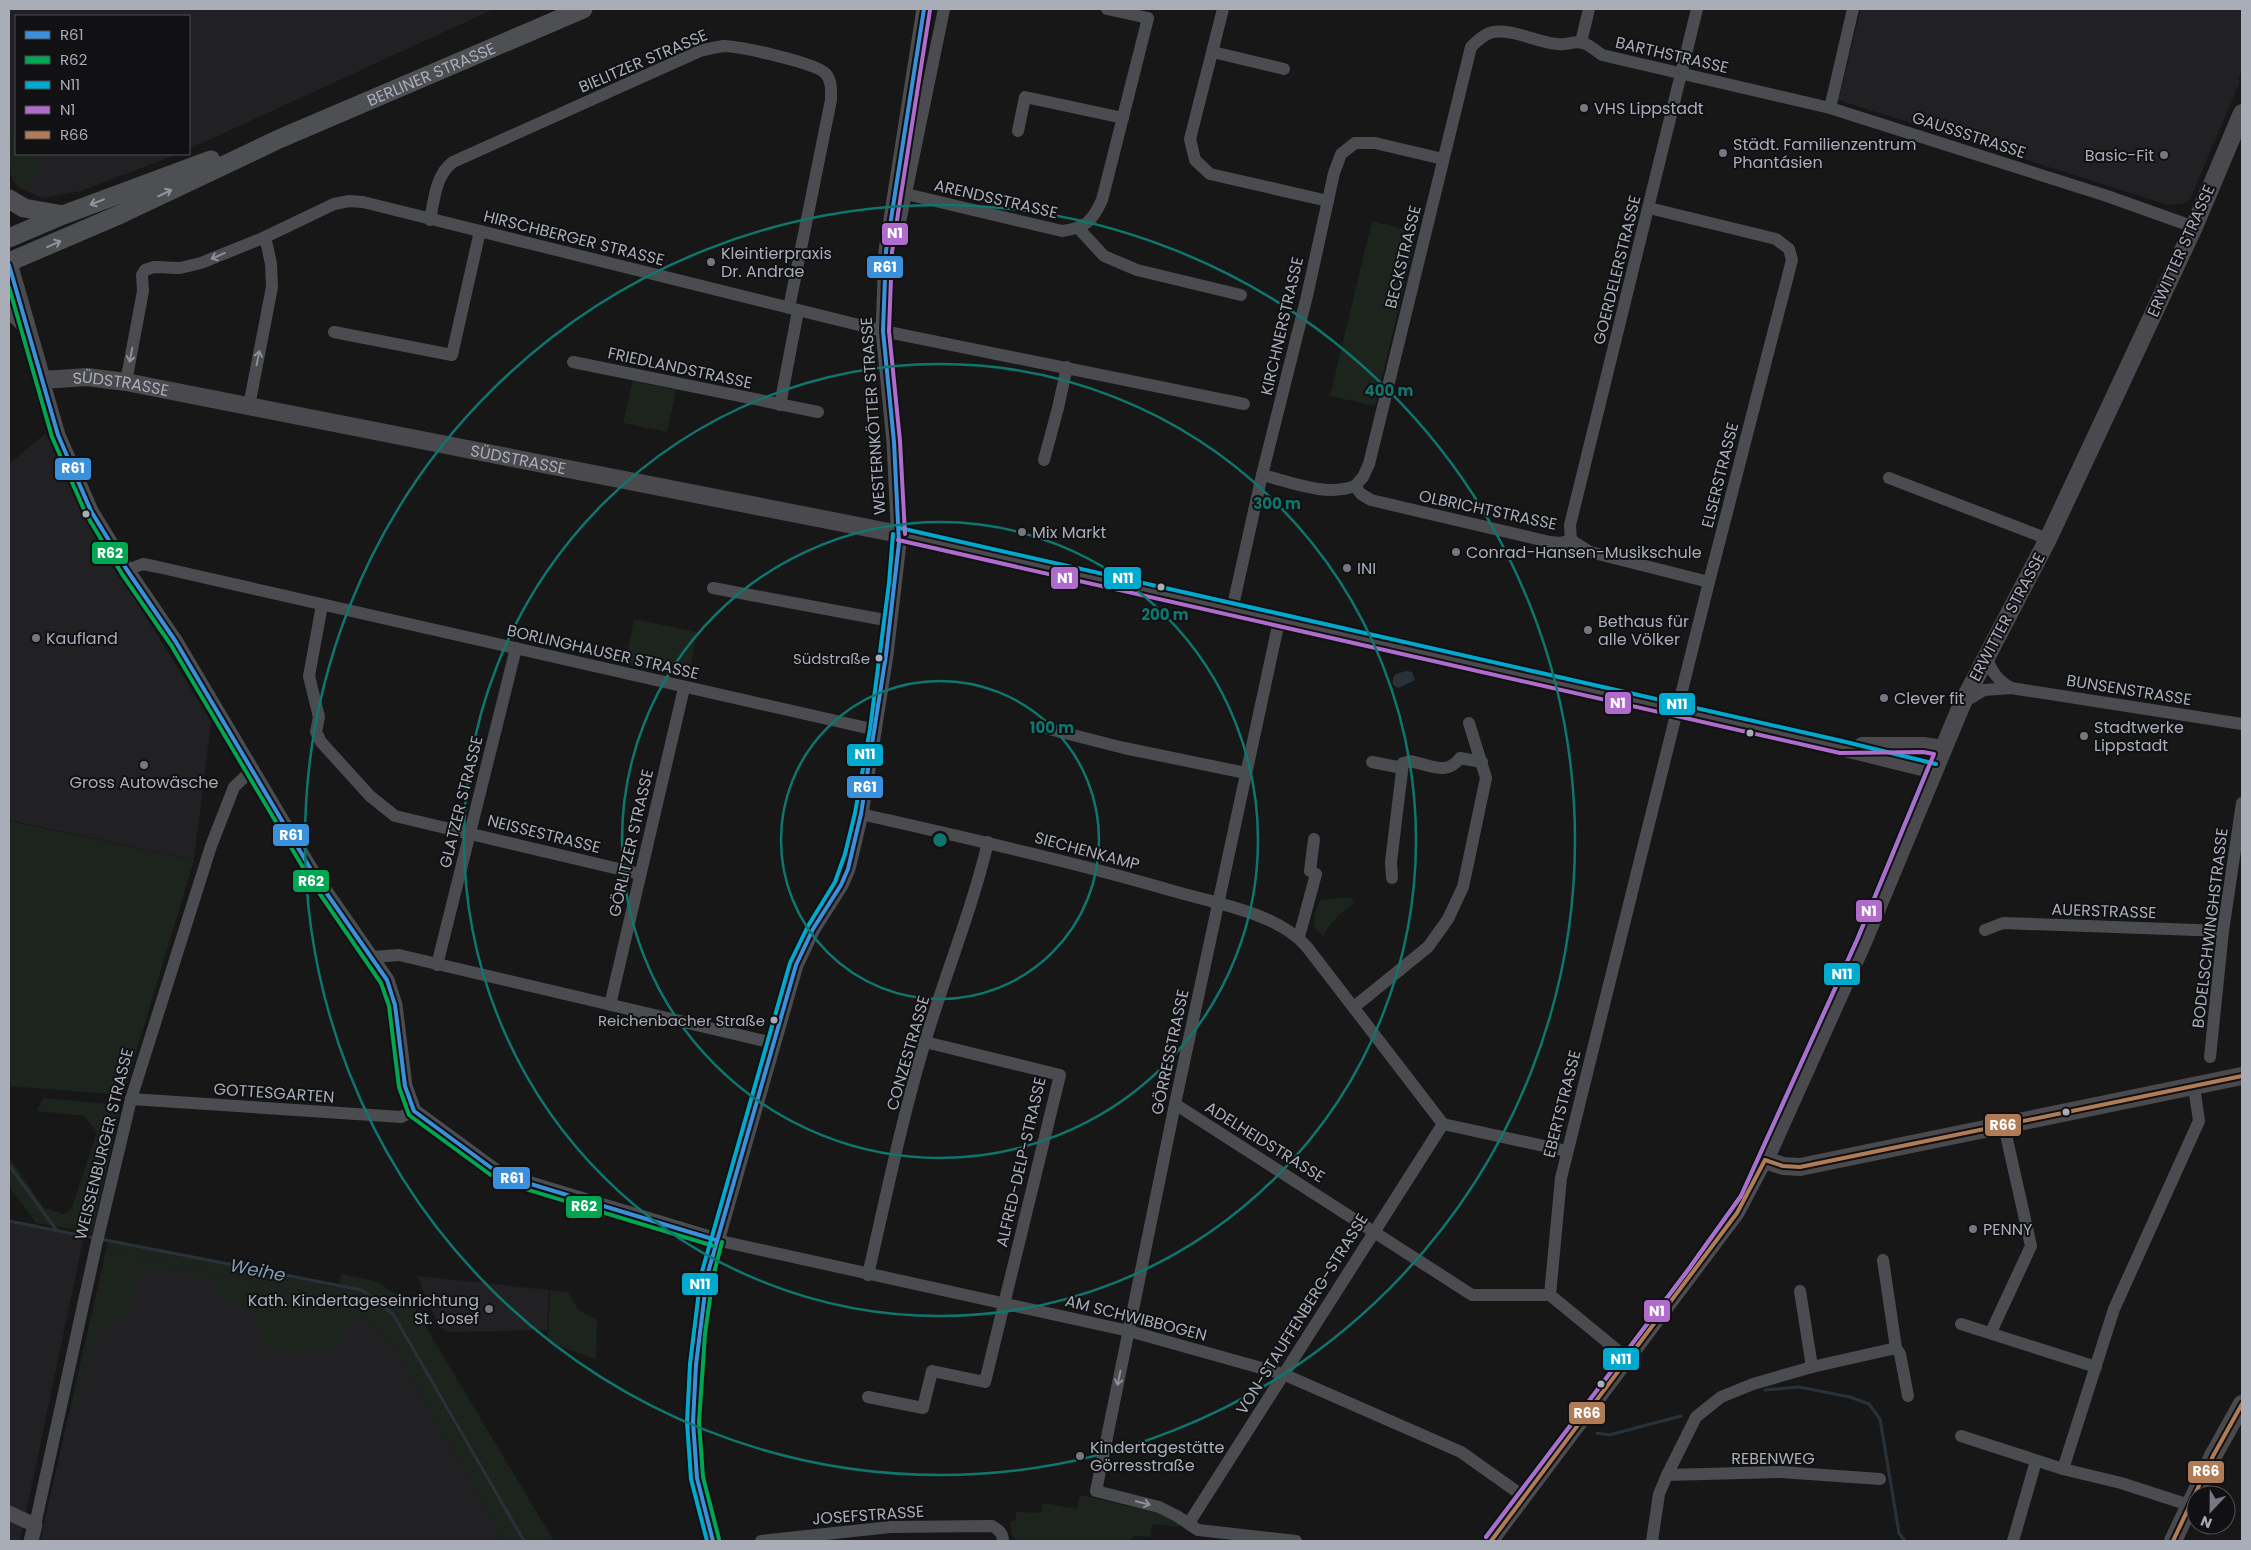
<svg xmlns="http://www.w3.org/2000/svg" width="2251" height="1550" font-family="Poppins,sans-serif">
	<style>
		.built { fill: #212123 }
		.green { fill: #1d241e }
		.water { fill: #2a3239 }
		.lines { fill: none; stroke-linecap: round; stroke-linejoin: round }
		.stream { stroke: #2a3239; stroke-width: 3 }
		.minor { stroke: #4b4c50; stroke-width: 12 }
		.tertiary { stroke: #4b4c50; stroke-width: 15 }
		.secondary { stroke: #4a4a4e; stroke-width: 18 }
		.primary { stroke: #4d4f52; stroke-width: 19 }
		.trunk { stroke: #4e4e52; stroke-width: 20 }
		.bus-1-casing { stroke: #111113; stroke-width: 8 }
		.bus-2-casing { stroke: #111113; stroke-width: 8 }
		.bus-3-casing { stroke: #111113; stroke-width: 8 }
		.bus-4-casing { stroke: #111113; stroke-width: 8 }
		.bus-5-casing { stroke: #111113; stroke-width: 8 }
		.bus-1 { stroke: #3a90db; stroke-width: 4 }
		.bus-2 { stroke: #00a651; stroke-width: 4 }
		.bus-3 { stroke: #00a9ce; stroke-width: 4 }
		.bus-4 { stroke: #b06ccc; stroke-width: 4 }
		.bus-5 { stroke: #b07c57; stroke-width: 4 }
		.oneway { stroke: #91969e }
		.oneway2 { stroke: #8c9099 }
		.ring { fill: none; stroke: #0f766e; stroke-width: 2.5 }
		.poi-dot { fill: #757880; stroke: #111113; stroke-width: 2 }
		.bus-dot { fill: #a8adb8; stroke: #111113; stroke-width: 2 }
		.labels { text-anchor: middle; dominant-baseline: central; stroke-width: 4; stroke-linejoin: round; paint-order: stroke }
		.bus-label { font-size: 15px; fill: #a8adb8; stroke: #111113; text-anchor: end }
		.street-label { font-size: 16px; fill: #a8adb8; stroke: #111113 }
		.poi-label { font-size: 16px; fill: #a8adb8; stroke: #111113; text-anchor: start }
		.water-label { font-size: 18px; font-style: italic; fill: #7f9bb3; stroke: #111113 }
		.centre { fill: #0f766e; stroke: #111113; stroke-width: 2.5 }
		.ring-label { font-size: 15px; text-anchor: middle; font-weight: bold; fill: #0f766e; stroke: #111113; stroke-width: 4; stroke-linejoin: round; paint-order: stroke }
		.line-badge { stroke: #111113; stroke-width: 2 }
		.badge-label { font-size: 14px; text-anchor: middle; font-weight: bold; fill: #fff }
	</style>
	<rect width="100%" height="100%" fill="#171717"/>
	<g class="built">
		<polygon points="9,9 494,9 189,149 189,16 16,16 16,154 178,154 81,191 43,198 21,189 13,181 9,169"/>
		<polygon points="1861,9 2242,9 2242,69 2238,80 2240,82 2190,199 2182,204 2168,205 1838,100"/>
		<polygon points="46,433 84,518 211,721 194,860 9,820 9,464"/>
		<polygon points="9,1221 84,1236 20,1541 9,1541"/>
		<polygon points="106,1250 354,1302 399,1355 505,1541 40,1541"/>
		<polygon points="417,1276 549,1290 547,1330 448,1332 439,1327"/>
	</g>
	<g class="green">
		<path d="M9,135h7v19h25l-14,37c-22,-10 -18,-35 -18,-56z"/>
		<polygon points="1372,221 1417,232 1375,406 1330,396"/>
		<polygon points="633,381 676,390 667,432 623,423"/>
		<polygon points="634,619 697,632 688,677 625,664"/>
		<polygon points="9,821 194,860 123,1095 9,1086"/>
		<path d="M1351,897l3,7c-15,8 -22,18 -31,32l-9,-9 1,-14 5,-13z"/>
		<polygon points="43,1098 109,1104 119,1114 92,1233 36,1223 9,1186 9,1157 44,1208 63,1214 71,1210 97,1132 84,1116 37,1111"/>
		<polygon points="108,1242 338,1287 342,1274 378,1282 414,1307 554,1541 505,1541 399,1355 354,1302 106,1250"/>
		<path d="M107,1252l245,52 10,11 -21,17 -5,19h-28l-16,4 -35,-12 4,-7 -4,-24 -31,-9 -16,-24 -60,-12 -15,8c-3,14 -1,30 -8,42 -8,1 -15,3 -22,8 -15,13 -23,60 -29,80l-3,-1z"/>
		<polygon points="550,1290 568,1292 578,1310 597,1320 596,1360 551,1342 548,1337"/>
		<polygon points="1080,1495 1162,1514 1180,1524 1178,1527 1152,1524 1150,1537 1134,1536 1129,1541 1017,1541 1011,1534 1010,1522 1016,1520 1016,1512 1041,1513 1042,1503 1077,1509"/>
	</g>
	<polygon class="water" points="1406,671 1412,672 1415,680 1398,688 1393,685 1393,678 1396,674"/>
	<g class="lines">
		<g class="stream">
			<polyline points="9,1165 57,1231"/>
			<polyline points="9,1221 94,1238"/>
			<polyline points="100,1239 362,1290 393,1314 524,1541"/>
			<polyline points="1765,1390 1799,1387 1850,1397 1869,1404 1880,1419 1899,1533 1905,1541"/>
			<polyline points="1597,1433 1609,1435 1681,1416"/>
		</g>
		<g class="minor">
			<polyline points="1223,9 1190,139 1195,160 1210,174 1328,201"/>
			<polyline points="1581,42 1589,9"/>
			<polyline points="1213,52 1284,69"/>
			<polyline points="1830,108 1853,9"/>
			<polyline points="1018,131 1025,97 1123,118"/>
			<path d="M906,194l156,37c23,-3 30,-9 40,-31l46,-182 -41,-9"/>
			<path d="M430,220c4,-20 6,-46 23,-58l247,-111c8,-2 16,-4 23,-5 16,0 94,17 103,28 6,7 5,17 5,26l-42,208"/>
			<polyline points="1079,229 1104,256 1137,270 1241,295"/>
			<polyline points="887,249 898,232 944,9"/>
			<polyline points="334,332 452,355 480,231"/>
			<polyline points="573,362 818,412"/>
			<polyline points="126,382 143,291 142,275 145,270 154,267 180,268 201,263 263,238 334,204 349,201 363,202 883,331 1244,404"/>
			<polyline points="780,405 798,311"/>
			<polyline points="249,406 272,287 271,264 267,245 263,238"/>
			<polyline points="1044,460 1058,408 1067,367"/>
			<path d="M1262,475c29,7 64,22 93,11l6,8 10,6 179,42 11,1 10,-3"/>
			<polyline points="1889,478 2048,539"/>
			<path d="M1355,486l8,-9 6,-13 102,-417c6,-6 13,-13 22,-15 21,-3 43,10 64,12 9,2 16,-4 26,-1 7,2 13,8 19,12l228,53 277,88 87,31"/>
			<polyline points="1571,540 1570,525 1697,9"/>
			<polyline points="1571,540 1590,552 1709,582"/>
			<polyline points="127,570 143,564 158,567 876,730"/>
			<polyline points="713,588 890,621"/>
			<polyline points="322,605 309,676 319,717 316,732 321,742 370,796 395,816 640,874"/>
			<polyline points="1232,610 1262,475 1307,296 1334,173 1341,154 1355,143 1375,143 1443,159"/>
			<polyline points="1279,621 1175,1104 1096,1491 1159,1507 1177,1516 1198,1530 1296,1541"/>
			<path d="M1986,655c5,16 11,25 25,33"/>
			<polyline points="1966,701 1984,690 2011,688 2242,724"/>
			<polyline points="1049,729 1124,748 1246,773"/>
			<path d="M1372,762l25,5 12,-6c20,3 37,16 51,-3l22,4"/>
			<path d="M861,814c105,24 209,47 312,77 42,12 105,22 134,56l136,177 124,27"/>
			<polyline points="1392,878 1391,862 1403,763"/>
			<polyline points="1985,930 2003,923 2223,931"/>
			<polyline points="1299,937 1316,874 1310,871 1314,839"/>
			<polyline points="373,957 399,955 773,1043"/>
			<polyline points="437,965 516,648"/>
			<polyline points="610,1005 684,688"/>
			<polyline points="1354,1007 1428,947 1448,919 1463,887 1486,778 1469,723"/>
			<polyline points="2210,1057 2223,931 2242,803"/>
			<polyline points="131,1099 401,1117 414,1111"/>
			<polyline points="1175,1104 1472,1295 1550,1295"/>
			<polyline points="716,1240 1129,1331 1283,1374 1461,1452 1523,1496"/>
			<path d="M868,1275c18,-78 34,-157 57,-233 20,-67 47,-132 63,-200"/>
			<polyline points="1800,1291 1812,1367"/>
			<polyline points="1961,1324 2096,1367"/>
			<polyline points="1991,1332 2031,1246 2004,1126"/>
			<polyline points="1896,1348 1900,1354 1908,1396"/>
			<polyline points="1628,1359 1550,1295 1561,1178 1709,582 1792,260 1789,249 1776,239 1649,208"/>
			<polyline points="868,1397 923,1408 932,1371 985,1382 1060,1075 925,1042"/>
			<polyline points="1961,1436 2063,1469"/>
			<polyline points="1667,1475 1781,1472 1880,1479"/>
			<polyline points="2189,1505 2121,1483 2063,1469 2114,1309 2199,1121 2194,1087"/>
			<polyline points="1189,1523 1443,1124"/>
			<polyline points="35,1525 96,1246 131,1099 211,846 234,787 252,770"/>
			<path d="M761,1541l129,-14 102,-1c7,4 11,7 11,15"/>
			<polyline points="1652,1541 1659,1494 1667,1475 1696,1417 1721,1397 1753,1384 1812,1367 1896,1348 1883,1260"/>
			<polyline points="2013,1541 2036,1461"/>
		</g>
		<g class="tertiary">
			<polyline points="42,380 58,435 91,511 127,570 176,642 316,878 387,980 395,1005 405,1086 414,1111 501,1175 716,1240"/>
			<polyline points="9,1513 35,1525 31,1541"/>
			<polyline points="713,1541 697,1478 693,1422 696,1365 707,1276 796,965 813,929 841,885 848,869 861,814 886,655 899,543 894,442 883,331 886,251 924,9"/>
			<polyline points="1491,1541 1737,1213 1765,1160"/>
		</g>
		<g class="secondary">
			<polyline points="2242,113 2194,227 2048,539 1962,704 1863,942 1765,1160 1783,1166 1800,1167 2242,1076"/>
			<path id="s1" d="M9,265l33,115 45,-3 39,5 773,152 942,213 93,23"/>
			<polyline points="1862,746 1923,746 1943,749"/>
			<polyline points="2173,1541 2213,1456 2242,1404"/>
		</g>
		<g class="primary">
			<polyline points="9,199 24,208 63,215"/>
			<polyline points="9,238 63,215 211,160"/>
			<path id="s2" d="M9,262l112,-48 158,-75 304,-130"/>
		</g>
		<polyline class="trunk" points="9,307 24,322"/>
		<g class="bus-1-casing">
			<g id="bus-1">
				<polyline points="9,265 58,435 91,511 127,570 176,642 316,878 387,980 395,1005 405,1086 414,1111 501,1175 716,1240"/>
				<polyline points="713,1541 697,1478 693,1422 696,1365 707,1276 796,965 813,929 841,885 848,869 861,814 886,655 899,543 894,442 883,331 886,251 924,9"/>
			</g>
		</g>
		<g class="bus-2-casing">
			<g id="bus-2">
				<polyline points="9,287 52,437 86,514 122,574 171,645 311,881 381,983 389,1006 399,1087 409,1115 499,1181 714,1246"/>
				<polyline points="719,1539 703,1477 699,1422 705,1334 713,1277 722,1242"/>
			</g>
		</g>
		<g class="bus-3-casing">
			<g id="bus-3">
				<polyline points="900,528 1842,741 1936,764"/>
				<polyline points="1486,1537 1688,1270 1741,1196 1857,940 1928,768"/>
				<polyline points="707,1541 691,1479 687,1422 690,1364 701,1275 790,963 808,926 835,882 845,854 855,813 870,729 889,583 893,534"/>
			</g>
		</g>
		<g class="bus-4-casing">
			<g id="bus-4">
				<polyline points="905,534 900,441 889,331 892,252 930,10"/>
				<polyline points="898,540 1840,753 1923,752 1934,754 1857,940 1741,1196 1688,1270 1486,1537"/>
			</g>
		</g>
		<g class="bus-5-casing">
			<g id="bus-5">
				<polyline points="1765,1160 1783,1166 1800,1167 2242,1076"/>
				<polyline points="1491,1541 1737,1213 1765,1160"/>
				<polyline points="2173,1541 2213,1456 2242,1404"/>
			</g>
		</g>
		<use href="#bus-1" class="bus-1"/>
		<use href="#bus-2" class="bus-2"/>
		<use href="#bus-3" class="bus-3"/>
		<use href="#bus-4" class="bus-4"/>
		<use href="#bus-5" class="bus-5"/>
	</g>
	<defs><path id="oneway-shaft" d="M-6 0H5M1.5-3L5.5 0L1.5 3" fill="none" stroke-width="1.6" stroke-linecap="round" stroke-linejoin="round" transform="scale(1.25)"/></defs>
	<g class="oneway">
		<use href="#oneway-shaft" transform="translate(165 193) rotate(-26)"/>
		<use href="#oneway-shaft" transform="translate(97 202) rotate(159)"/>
		<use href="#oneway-shaft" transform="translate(54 244) rotate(-24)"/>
	</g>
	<g class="oneway2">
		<use href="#oneway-shaft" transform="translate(218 256) rotate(156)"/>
		<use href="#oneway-shaft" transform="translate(131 355) rotate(101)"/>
		<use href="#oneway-shaft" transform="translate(258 358) rotate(-79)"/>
		<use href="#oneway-shaft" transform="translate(1119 1378) rotate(102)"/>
		<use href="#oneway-shaft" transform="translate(1143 1503) rotate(14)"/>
	</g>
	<g class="ring">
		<circle cx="940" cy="840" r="159"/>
		<circle cx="940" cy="840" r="318"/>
		<circle cx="940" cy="840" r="476"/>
		<circle cx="940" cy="840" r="635"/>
	</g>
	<g class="poi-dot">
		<circle cx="1584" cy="108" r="5"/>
		<circle cx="1723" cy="153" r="5"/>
		<circle cx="2164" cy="155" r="5"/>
		<circle cx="711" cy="262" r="5"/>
		<circle cx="1022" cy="532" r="5"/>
		<circle cx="1456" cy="552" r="5"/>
		<circle cx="1347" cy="568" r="5"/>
		<circle cx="1588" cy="630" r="5"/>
		<circle cx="36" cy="638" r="5"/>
		<circle cx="1884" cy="698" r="5"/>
		<circle cx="2084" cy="736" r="5"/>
		<circle cx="144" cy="765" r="5"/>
		<circle cx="1973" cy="1229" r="5"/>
		<circle cx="489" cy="1309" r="5"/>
		<circle cx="1080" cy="1456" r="5"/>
	</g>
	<g class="bus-dot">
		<circle cx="86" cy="514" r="4.5"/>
		<circle cx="1161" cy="587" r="4.5"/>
		<circle cx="879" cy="658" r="4.5"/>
		<circle cx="1750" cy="733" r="4.5"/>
		<circle cx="774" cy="1020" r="4.5"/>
		<circle cx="2066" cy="1112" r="4.5"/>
		<circle cx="1601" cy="1384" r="4.5"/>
	</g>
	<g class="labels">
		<g class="bus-label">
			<text x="870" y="658">Südstraße</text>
			<text x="765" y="1020">Reichenbacher Straße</text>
		</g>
		<g class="street-label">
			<text transform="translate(1672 55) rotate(13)">BARTHSTRASSE</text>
			<text transform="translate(643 61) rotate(-23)">BIELITZER STRASSE</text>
			<text stroke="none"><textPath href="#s2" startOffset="462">BERLINER STRASSE</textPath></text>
			<text transform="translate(1969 135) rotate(18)">GAUSSSTRASSE</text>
			<text transform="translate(996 199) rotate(13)">ARENDSSTRASSE</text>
			<text transform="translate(574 238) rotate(14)">HIRSCHBERGER STRASSE</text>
			<text transform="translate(2181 251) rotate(-66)">ERWITTER STRASSE</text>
			<text transform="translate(1403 257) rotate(-76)">BECKSTRASSE</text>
			<text transform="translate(1617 270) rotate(-76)">GOERDELERSTRASSE</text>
			<text transform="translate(1282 326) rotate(-77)">KIRCHNERSTRASSE</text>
			<text transform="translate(680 368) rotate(12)">FRIEDLANDSTRASSE</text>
			<text stroke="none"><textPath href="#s1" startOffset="199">SÜDSTRASSE</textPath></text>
			<text transform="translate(873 416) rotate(-94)">WESTERNKÖTTER STRASSE</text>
			<text stroke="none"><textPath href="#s1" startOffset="604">SÜDSTRASSE</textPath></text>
			<text transform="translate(1720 475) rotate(-76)">ELSERSTRASSE</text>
			<text transform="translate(1488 510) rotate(12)">OLBRICHTSTRASSE</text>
			<text transform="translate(2007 617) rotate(-62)">ERWITTER STRASSE</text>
			<text transform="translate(603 652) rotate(13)">BORLINGHAUSER STRASSE</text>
			<text transform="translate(2129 690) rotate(9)">BUNSENSTRASSE</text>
			<text transform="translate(461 802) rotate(-76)">GLATZER STRASSE</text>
			<text transform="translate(544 834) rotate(14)">NEISSESTRASSE</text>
			<text transform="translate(631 843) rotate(-77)">GÖRLITZER STRASSE</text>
			<text transform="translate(1087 851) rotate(15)">SIECHENKAMP</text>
			<text transform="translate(2104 911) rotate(2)">AUERSTRASSE</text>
			<text transform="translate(2210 928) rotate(-83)">BODELSCHWINGHSTRASSE</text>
			<text transform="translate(1170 1052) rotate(-78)">GÖRRESSTRASSE</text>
			<text transform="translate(908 1053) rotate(-74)">CONZESTRASSE</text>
			<text transform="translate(274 1093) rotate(4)">GOTTESGARTEN</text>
			<text transform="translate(1562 1104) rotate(-76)">EBERTSTRASSE</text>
			<text transform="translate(1265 1142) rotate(32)">ADELHEIDSTRASSE</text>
			<text transform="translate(104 1144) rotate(-76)">WEISSENBURGER STRASSE</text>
			<text transform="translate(1021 1162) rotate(-77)">ALFRED-DELP-STRASSE</text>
			<text transform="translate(1302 1314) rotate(-58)">VON-STAUFFENBERG-STRASSE</text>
			<text transform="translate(1136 1318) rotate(14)">AM SCHWIBBOGEN</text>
			<text x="1773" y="1458">REBENWEG</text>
			<text transform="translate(868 1515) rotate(-4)">JOSEFSTRASSE</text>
		</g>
		<g class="poi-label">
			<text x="1594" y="108">VHS Lippstadt</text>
			<text x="1733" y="144">Städt. Familienzentrum<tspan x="1733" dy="18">Phantásien</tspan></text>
			<text x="2154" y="155" text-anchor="end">Basic-Fit</text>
			<text x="721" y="253">Kleintierpraxis<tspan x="721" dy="18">Dr. Andrae</tspan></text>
			<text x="1032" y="532">Mix Markt</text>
			<text x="1466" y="552">Conrad-Hansen-Musikschule</text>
			<text x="1357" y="568">INI</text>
			<text x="1598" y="621">Bethaus für<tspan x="1598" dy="18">alle Völker</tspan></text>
			<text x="46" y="638">Kaufland</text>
			<text x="1894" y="698">Clever fit</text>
			<text x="2094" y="727">Stadtwerke<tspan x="2094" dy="18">Lippstadt</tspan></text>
			<text x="144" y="782" text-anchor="middle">Gross Autowäsche</text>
			<text x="1983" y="1229">PENNY</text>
			<text x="479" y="1300" text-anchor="end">Kath. Kindertageseinrichtung<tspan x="479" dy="18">St. Josef</tspan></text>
			<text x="1090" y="1447">Kindertagestätte<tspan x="1090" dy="18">Görresstraße</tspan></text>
		</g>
		<g class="water-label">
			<text transform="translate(258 1270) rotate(11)">Weihe</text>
		</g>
	</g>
	<circle cx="940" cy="840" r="8" class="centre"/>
	<g class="ring-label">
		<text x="1389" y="396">400 m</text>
		<text x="1277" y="509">300 m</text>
		<text x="1165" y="620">200 m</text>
		<text x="1052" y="733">100 m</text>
	</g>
	<g class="line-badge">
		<rect x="881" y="222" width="28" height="24" rx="5" fill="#b06ccc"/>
		<rect x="866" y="255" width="38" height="24" rx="5" fill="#3a90db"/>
		<rect x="54" y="457" width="38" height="24" rx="5" fill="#3a90db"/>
		<rect x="91" y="541" width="38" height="24" rx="5" fill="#00a651"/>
		<rect x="1050" y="566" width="29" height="24" rx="5" fill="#b06ccc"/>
		<rect x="1103" y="566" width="39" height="24" rx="5" fill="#00a9ce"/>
		<rect x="1604" y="691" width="28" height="24" rx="5" fill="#b06ccc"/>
		<rect x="1658" y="692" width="38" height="24" rx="5" fill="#00a9ce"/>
		<rect x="846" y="743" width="38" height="24" rx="5" fill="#00a9ce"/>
		<rect x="846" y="775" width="38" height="24" rx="5" fill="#3a90db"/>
		<rect x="272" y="823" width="38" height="24" rx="5" fill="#3a90db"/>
		<rect x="292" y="869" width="38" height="24" rx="5" fill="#00a651"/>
		<rect x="1855" y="899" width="28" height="24" rx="5" fill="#b06ccc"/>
		<rect x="1823" y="962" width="38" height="24" rx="5" fill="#00a9ce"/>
		<rect x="1984" y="1113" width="38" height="24" rx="5" fill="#b07c57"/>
		<rect x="492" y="1166" width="39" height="24" rx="5" fill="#3a90db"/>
		<rect x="565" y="1195" width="38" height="24" rx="5" fill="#00a651"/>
		<rect x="681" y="1272" width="38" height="24" rx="5" fill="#00a9ce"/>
		<rect x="1643" y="1299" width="28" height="24" rx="5" fill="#b06ccc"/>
		<rect x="1602" y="1347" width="38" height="24" rx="5" fill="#00a9ce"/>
		<rect x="1568" y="1401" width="38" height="24" rx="5" fill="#b07c57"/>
		<rect x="2187" y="1460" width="38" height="24" rx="5" fill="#b07c57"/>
	</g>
	<g class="badge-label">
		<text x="895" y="238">N1</text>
		<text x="885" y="272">R61</text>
		<text x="73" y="473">R61</text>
		<text x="110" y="558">R62</text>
		<text x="1065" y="583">N1</text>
		<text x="1123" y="583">N11</text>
		<text x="1618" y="708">N1</text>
		<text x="1677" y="709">N11</text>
		<text x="865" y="759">N11</text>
		<text x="865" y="792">R61</text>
		<text x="291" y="840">R61</text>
		<text x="311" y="886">R62</text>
		<text x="1869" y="916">N1</text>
		<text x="1842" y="979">N11</text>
		<text x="2003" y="1130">R66</text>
		<text x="512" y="1183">R61</text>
		<text x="584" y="1211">R62</text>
		<text x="700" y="1289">N11</text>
		<text x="1657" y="1316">N1</text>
		<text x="1621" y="1364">N11</text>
		<text x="1587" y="1418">R66</text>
		<text x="2206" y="1476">R66</text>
	</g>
	<rect width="2251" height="1550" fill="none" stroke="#a8adb8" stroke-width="20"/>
	<rect x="15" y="15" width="175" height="140" fill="#111113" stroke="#4d4f55"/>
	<rect x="25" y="31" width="25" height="8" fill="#3a90db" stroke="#4d4f55"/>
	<text x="60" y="40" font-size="15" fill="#a8adb8">R61</text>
	<rect x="25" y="56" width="25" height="8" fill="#00a651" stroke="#4d4f55"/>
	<text x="60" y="65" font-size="15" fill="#a8adb8">R62</text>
	<rect x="25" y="81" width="25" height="8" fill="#00a9ce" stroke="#4d4f55"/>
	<text x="60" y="90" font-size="15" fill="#a8adb8">N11</text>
	<rect x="25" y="106" width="25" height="8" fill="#b06ccc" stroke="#4d4f55"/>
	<text x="60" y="115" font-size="15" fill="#a8adb8">N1</text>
	<rect x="25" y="131" width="25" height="8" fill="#b07c57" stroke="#4d4f55"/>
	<text x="60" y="140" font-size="15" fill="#a8adb8">R66</text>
	<g transform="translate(2211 1510) rotate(202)"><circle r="24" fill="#111113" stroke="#4d4f55"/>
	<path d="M0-4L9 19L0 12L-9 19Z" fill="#757880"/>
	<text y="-8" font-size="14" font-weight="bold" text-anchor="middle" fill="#a8adb8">N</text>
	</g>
</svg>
